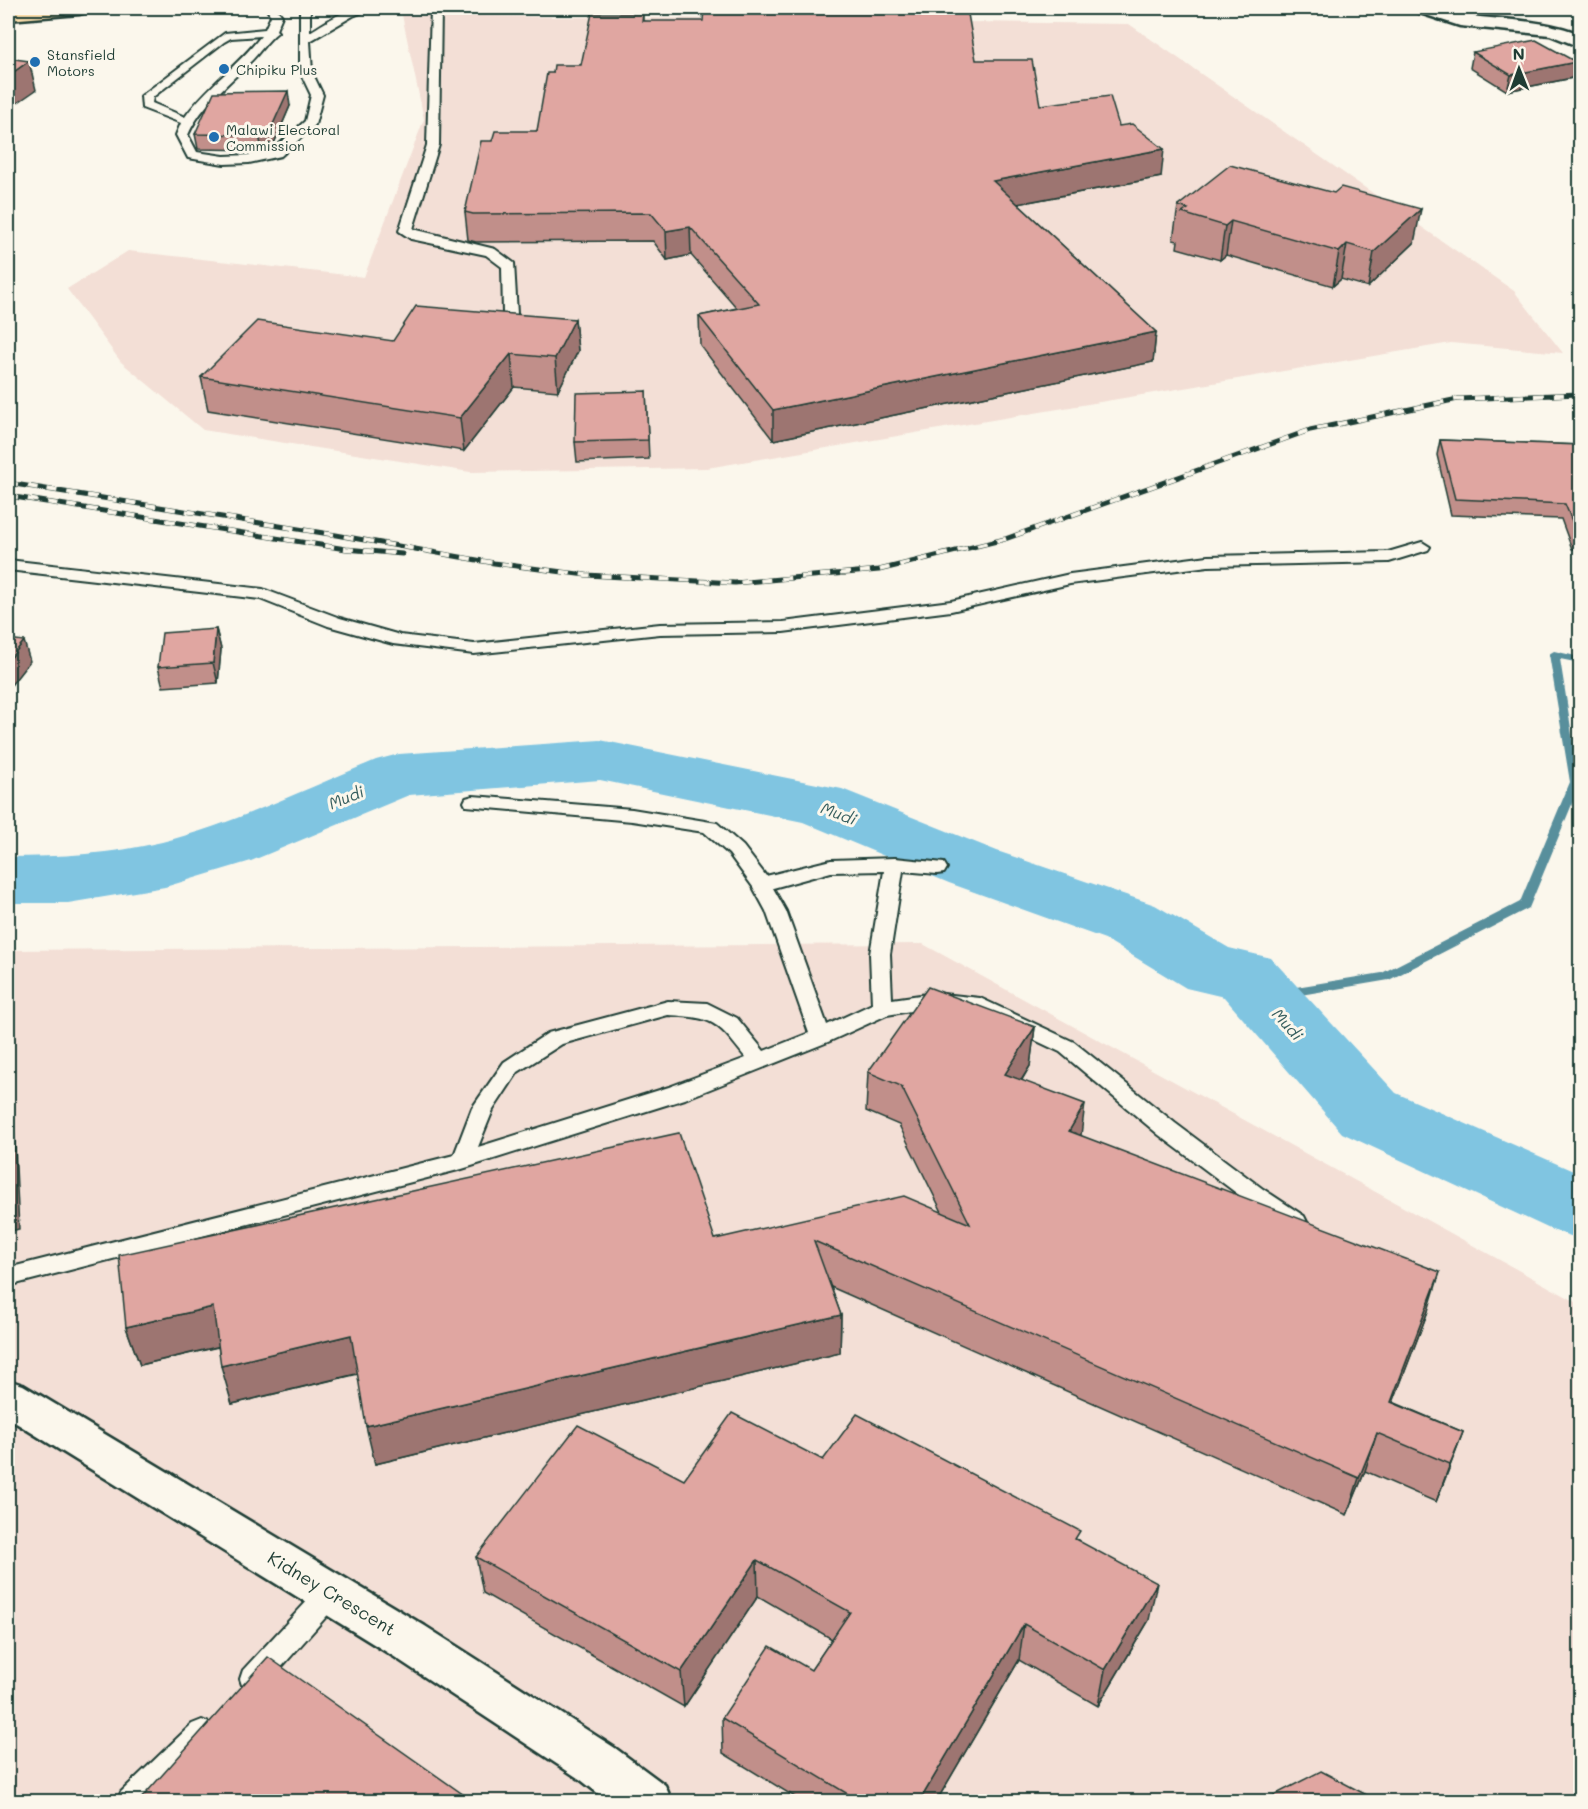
<svg xmlns="http://www.w3.org/2000/svg" width="1588" height="1809" font-family="Mali,sans-serif">
	<style>
		.built { fill: #f3dfd6 }
		.lines { fill: none; stroke-linecap: round; stroke-linejoin: round }
		.stream { fill: #598f9c; fill-rule: evenodd }
		.river { fill: #80c5e1; fill-rule: evenodd }
		.service-casing { stroke: #1f3d34; stroke-width: 4 }
		.minor-casing { stroke: #1f3d34; stroke-width: 5 }
		.trunk-casing { stroke: #1f3d34; stroke-width: 5 }
		.service { fill: #fbf7ec; fill-rule: evenodd }
		.minor { fill: #fbf7ec; fill-rule: evenodd }
		.trunk { fill: #faddab; fill-rule: evenodd }
		.rail-casing { stroke: #1f3d34; stroke-width: 5 }
		.rail { stroke: #fbf7ec; stroke-width: 4; stroke-dasharray: 10; stroke-linecap: butt }
		.wall { fill: #c18f8a; stroke: #1f3d34; stroke-width: 1.5 }
		.shaded-wall { fill: #9d7471; stroke: #1f3d34; stroke-width: 1.5 }
		.building { fill: #e0a6a1; stroke: #1f3d34; stroke-width: 1.5 }
		.poi-dot { fill: #1f6fb2; stroke: #fbf7ec; stroke-width: 2 }
		.labels { text-anchor: middle; dominant-baseline: central; stroke-width: 6; stroke-linejoin: round; paint-order: stroke }
		.far-poi-label { font-size: 14px; fill: #1f3d34; stroke: #fbf7ec; text-anchor: start }
		.water-label { font-size: 16px; font-style: italic; fill: #375f5f; stroke: #fbf7ec }
		.near-street-label { font-size: 18px; fill: #1f3d34; stroke: #fbf7ec }
	</style>
	<rect width="100%" height="100%" fill="#fbf7ec"/>
	<filter id="ink" filterUnits="userSpaceOnUse"><feTurbulence type="fractalNoise" baseFrequency=".0167" numOctaves="2"/><feDisplacementMap in="SourceGraphic" scale="12" xChannelSelector="R" yChannelSelector="G"/><feConvolveMatrix kernelMatrix="1 2 1 2 8 2 1 2 1" color-interpolation-filters="sRGB"/></filter>
	<g filter="url(#ink)">
		<g class="built">
			<polygon points="402,15 1129,24 1514,291 1563,353 1451,343 707,468 470,472 203,430 121,362 67,289 128,251 364,277 424,119"/>
			<polygon points="923,944 1580,1304 1580,1801 8,1801 8,950"/>
		</g>
		<g class="lines">
			<polygon class="stream" points="1554,651 1580,657 1580,663 1560,659 1580,785 1529,908 1389,980 1289,997 1172,953 1079,895 947,846 739,783 567,760 432,764 338,808 239,858 164,875 66,892 8,890 8,882 66,884 164,867 232,852 330,802 430,757 567,752 740,776 955,840 1087,889 1180,947 1290,988 1382,973 1520,902 1570,782 1549,654"/>
			<path class="river" d="M600,740l242,49 155,62 158,54 74,43 42,10 125,135 184,81v65l-28,-9 -210,-97 -118,-136 -38,-9 -81,-49 -156,-56 -146,-61 -203,-42 -191,15 -158,66 -86,26 -97,16h-60v-46c52,0 104,-3 154,-15 71,-18 146,-54 214,-82l23,-6z"/>
			<g class="service-casing">
				<g id="service">
					<path d="M266,8h10l6,8 -6,14 2,2c-11,8 -19,22 -29,31 -23,24 -47,41 -61,72l9,17 27,4 25,-1 24,-5 32,-29 6,-26 -11,-23v-64h10v24c20,-12 39,-27 63,-24l-20,8 -43,25 2,31 11,23 -8,30 -34,31 -32,7 -25,1 -36,-6 -12,-23 5,-12 -39,-15 -1,-12 84,-63 40,-4 6,-13zM261,36c-23,30 -54,50 -76,81l-33,-14 1,-6 71,-55 7,-4z"/>
					<polygon points="431,8 441,8 439,145 413,229 495,249 514,263 517,314 515,317 505,317 503,314 502,267 486,255 411,239 399,231 427,145"/>
					<polygon points="1422,542 1430,547 1428,550 1389,562 1208,566 1070,584 951,611 783,632 660,634 474,654 393,644 328,626 260,599 8,570 8,560 263,589 340,618 400,635 474,644 660,624 783,622 951,601 1070,574 1208,556 1388,552"/>
					<path d="M473,796l159,13 85,14 26,23 23,30 65,-16 64,-2 49,5 3,5 -3,5 -7,1 -34,-3 -13,83 2,45 42,-6 46,5 94,44 101,81 88,66 41,27 3,6 -3,6 -8,3 -8,-3 -41,-27 -88,-66 -99,-83 -84,-40 -42,-5 -47,8 -59,27 -143,57 -223,70 -454,117v-18l446,-113 18,-47 32,-46 44,-29 120,-32 39,2 30,15 27,33 45,-18 -43,-122 -13,-24 -24,-33 -25,-22 -72,-11 -166,-15 -2,-4 2,-4zM884,871l-14,83 2,50 -45,21 -41,-114 -13,-23 58,-16zM668,1015c48,3 48,6 78,43l-77,29 -191,60 15,-37 25,-38 44,-28z"/>
					<polygon points="332,1580 341,1584 345,1592 341,1600 263,1688 253,1692 243,1688 240,1679 243,1670 323,1584"/>
					<polygon points="202,1720 212,1724 216,1733 212,1742 151,1802 117,1802 121,1792 192,1724"/>
				</g>
			</g>
			<g class="minor-casing">
				<g id="minor">
					<path d="M1415,8c21,-2 31,4 50,7 39,6 79,4 115,19v13l-30,-12 -90,-9 -43,-14z"/>
					<polygon points="8,1380 23,1385 425,1626 615,1748 665,1785 672,1802 609,1802 581,1780 393,1656 8,1418"/>
				</g>
			</g>
			<g class="trunk-casing">
				<polygon id="trunk" points="8,8 88,8 86,12 79,14 8,20"/>
			</g>
			<use href="#service" class="service"/>
			<use href="#minor" class="minor"/>
			<use href="#trunk" class="trunk"/>
			<g class="rail-casing">
				<g id="rail">
					<polyline points="8,483 336,535 494,563 586,575 735,583 879,570 1005,539 1310,430 1458,399 1580,394"/>
					<polyline points="8,496 346,549 402,554"/>
				</g>
			</g>
			<use href="#rail" class="rail"/>
		</g>
		<g class="wall">
			<polygon points="643,13 643,21 976,60 1040,105 1119,126 1161,177 1018,204 1156,332 1153,362 773,440 700,345 699,316 737,308 691,255 667,260 653,241 476,242 468,240 465,212 492,141 537,131 553,73 581,65"/>
			<polygon points="1473,52 1576,62 1572,78 1507,91 1470,68"/>
			<polygon points="290,106 272,148 262,150 198,149 195,134"/>
			<polygon points="1178,206 1414,243 1368,287 1341,279 1333,286 1226,255 1220,260 1177,248 1178,241 1173,240"/>
			<polygon points="575,319 578,351 558,391 514,387 464,451 208,410 201,377 393,341"/>
			<polygon points="646,391 649,459 577,462 575,442"/>
			<polygon points="1440,440 1581,445 1581,549 1572,549 1561,519 1451,515 1437,455"/>
			<polygon points="216,629 221,649 218,683 163,687 158,667"/>
			<polygon points="1035,1027 1030,1066 1022,1080 1081,1136 1428,1311 1393,1402 1463,1432 1436,1502 1365,1471 1347,1515 831,1287 841,1315 840,1353 375,1464 358,1374 232,1404 218,1347 140,1365 126,1327 715,1239 942,1212 899,1125 866,1111 868,1072"/>
			<polygon points="823,1460 1078,1540 1149,1620 1098,1706 1019,1660 936,1802 803,1802 723,1753 722,1718 811,1670 832,1639 758,1596 684,1707 483,1593 476,1557 684,1480"/>
		</g>
		<g class="shaded-wall">
			<polygon points="29,61 36,90 10,108 15,128 8,133 8,76"/>
			<polygon points="1576,62 1572,78 1507,91 1511,75"/>
			<polygon points="288,91 290,106 272,148 262,150 259,135"/>
			<polygon points="1164,149 1161,177 991,209 993,181"/>
			<polygon points="1421,209 1414,243 1368,287 1374,252"/>
			<polygon points="1231,221 1226,255 1220,260 1225,226"/>
			<polygon points="690,227 691,255 667,260 666,231"/>
			<polygon points="1347,244 1341,279 1333,286 1339,252"/>
			<polygon points="575,319 578,351 558,391 555,358"/>
			<polygon points="1156,332 1153,362 773,440 773,410"/>
			<polygon points="511,354 514,387 464,451 460,418"/>
			<polygon points="216,629 221,649 218,683 213,663"/>
			<polygon points="24,641 30,661 8,689 8,661"/>
			<polygon points="1035,1027 1030,1066 1001,1113 1005,1074"/>
			<polygon points="1085,1104 1080,1143 1069,1131"/>
			<polygon points="8,1109 14,1126 19,1229 8,1232"/>
			<polygon points="1440,1272 1428,1311 1381,1434 1391,1402"/>
			<polygon points="213,1307 225,1345 140,1365 126,1327"/>
			<polygon points="841,1315 840,1353 375,1464 366,1426"/>
			<polygon points="351,1335 360,1373 232,1404 221,1366"/>
			<polygon points="1463,1432 1449,1469 1436,1502 1450,1464"/>
			<polygon points="1377,1433 1365,1471 1347,1515 1359,1478"/>
			<polygon points="757,1560 758,1596 684,1707 681,1672"/>
			<polygon points="1157,1583 1149,1620 1098,1706 1105,1670"/>
			<polygon points="1024,1624 1019,1660 936,1802 919,1802"/>
		</g>
		<g class="building">
			<polygon points="704,8 967,8 976,60 1032,60 1040,105 1110,96 1119,126 1132,124 1164,149 993,181 1156,332 773,410 699,316 759,304 690,227 666,231 651,213 473,214 465,212 481,141 492,141 495,131 537,131 547,73 553,73 554,65 581,65 592,13 643,13 642,21 703,21"/>
			<polygon points="1536,40 1576,62 1511,75 1473,52"/>
			<polygon points="8,58 29,61 8,76"/>
			<polygon points="288,91 269,133 259,135 195,134 214,92"/>
			<polygon points="1230,165 1334,193 1341,187 1421,209 1374,252 1347,244 1339,252 1231,221 1225,226 1182,213 1188,209 1178,206"/>
			<polygon points="416,306 575,319 555,358 511,354 460,418 201,377 257,321 393,341"/>
			<polygon points="646,391 648,440 575,442 576,393"/>
			<polygon points="1440,440 1581,445 1581,533 1577,533 1565,504 1455,499"/>
			<polygon points="216,629 213,663 158,667 162,633"/>
			<polygon points="8,639 24,641 8,661"/>
			<polygon points="928,987 1035,1027 1005,1074 1085,1104 1069,1131 1440,1272 1391,1402 1463,1432 1450,1464 1377,1433 1359,1478 814,1241 841,1315 366,1426 351,1335 221,1366 213,1307 126,1327 119,1255 679,1133 715,1239 904,1196 970,1224 901,1086 868,1072"/>
			<polygon points="732,1413 823,1460 857,1414 1080,1531 1075,1539 1157,1583 1105,1670 1024,1624 919,1802 861,1802 722,1718 770,1646 811,1670 850,1612 757,1560 681,1672 476,1557 578,1425 684,1480"/>
			<polygon points="268,1657 474,1802 138,1802"/>
			<polygon points="1321,1771 1380,1802 1261,1802"/>
		</g>
	</g>
	<g class="poi-dot">
		<circle cx="35" cy="62" r="6"/>
		<circle cx="224" cy="69" r="6"/>
		<circle cx="214" cy="137" r="6"/>
	</g>
	<g class="labels">
		<g class="far-poi-label">
			<text x="47" y="54">Stansfield<tspan x="47" dy="16">Motors</tspan></text>
			<text x="236" y="69">Chipiku Plus</text>
			<text x="226" y="129">Malawi Electoral<tspan x="226" dy="16">Commission</tspan></text>
		</g>
		<g class="water-label">
			<text transform="translate(346 797) rotate(-22)">Mudi</text>
			<text transform="translate(839 813) rotate(21)">Mudi</text>
			<text transform="translate(1288 1024) rotate(48)">Mudi</text>
		</g>
		<g class="near-street-label">
			<text transform="translate(332 1593) rotate(31)">Kidney Crescent</text>
		</g>
	</g>
	<rect width="1588" height="1809" fill="none" stroke="#fbf7ec" stroke-width="30"/>
	<rect x="15" y="15" width="1558" height="1779" fill="none" stroke="#1f3d34" stroke-width="2" filter="url(#ink)"/>
	<g transform="translate(1519 69) rotate(359)" stroke="#fbf7ec" stroke-width="4.5" paint-order="stroke">
	<path d="M0-4.5L10 22L0 15L-10 22Z" fill="#1f3d34"/>
	<text y="-9" font-size="16" font-weight="bold" text-anchor="middle" fill="#1f3d34">N</text>
	</g>
</svg>
